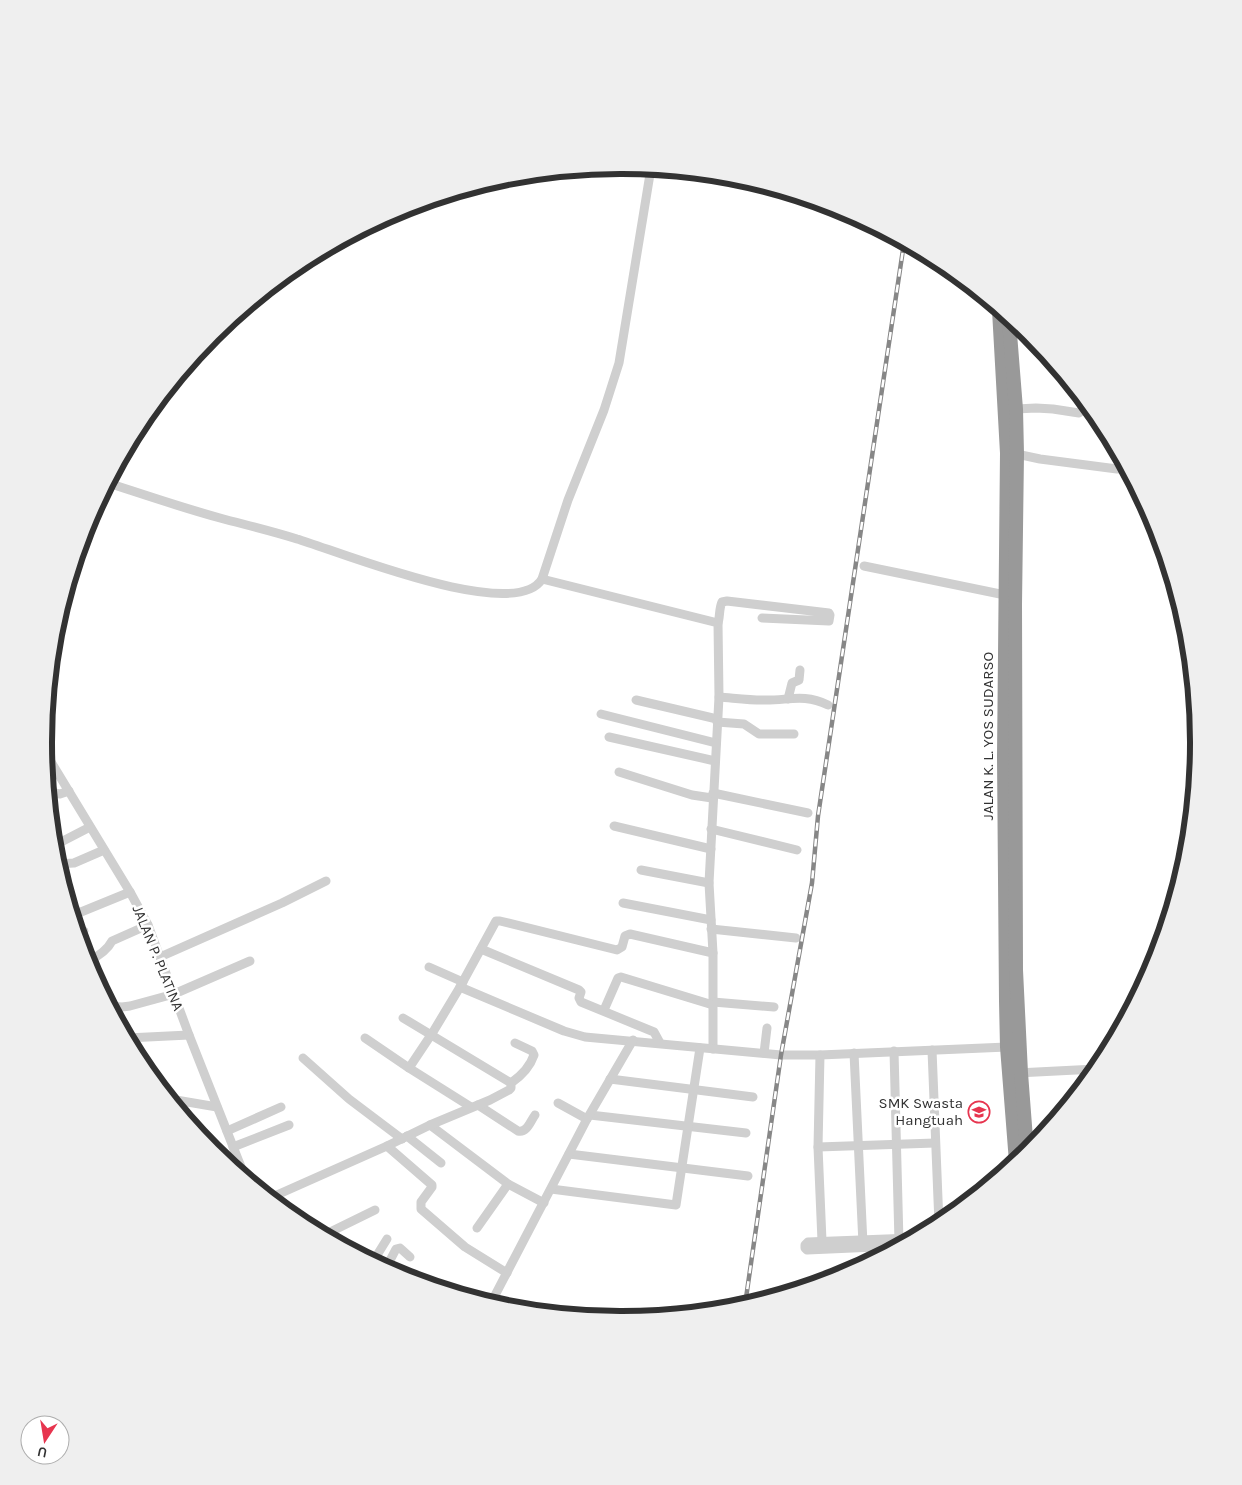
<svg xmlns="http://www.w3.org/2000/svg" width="1242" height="1485" font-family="Karla,sans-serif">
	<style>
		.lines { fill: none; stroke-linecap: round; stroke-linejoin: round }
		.minor { stroke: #cfcfcf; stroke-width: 9 }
		.highway { stroke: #999; stroke-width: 14 }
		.rail-casing { stroke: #878787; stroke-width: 4.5 }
		.rail { stroke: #fff; stroke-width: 2.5; stroke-dasharray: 8; stroke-linecap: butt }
		.labels { text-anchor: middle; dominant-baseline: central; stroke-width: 5; stroke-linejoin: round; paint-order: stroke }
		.street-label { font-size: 15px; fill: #323232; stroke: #fff }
		.poi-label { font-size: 15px; fill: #323232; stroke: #fff; text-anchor: end }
		.rim { fill: none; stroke: #323232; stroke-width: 6 }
	</style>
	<rect width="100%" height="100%" fill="#fff"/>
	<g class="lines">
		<g class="minor">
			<polyline points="1016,409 1036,408 1053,409 1079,413 1088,406"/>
			<polyline points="1012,453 1040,459 1117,469 1126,469"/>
			<path d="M108,483c37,12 75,25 112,35 26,7 52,13 77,21 41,12 218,85 245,40l26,-79 36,-90 15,-47 32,-195"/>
			<polyline points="864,566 1005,595"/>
			<polyline points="542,579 718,623 719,697 709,883 713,953 713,1049"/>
			<path d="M718,623c2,-6 1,-15 4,-21l5,-1 102,12 1,2 -1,6 -67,-3"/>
			<path d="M719,697c14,1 29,3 43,3 26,1 41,-7 66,5"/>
			<polyline points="788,699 792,683 799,680 800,670"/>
			<polyline points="636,700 717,719"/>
			<polyline points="601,714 716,743"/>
			<polyline points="717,722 744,724 759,734 794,734"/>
			<polyline points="609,737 715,761"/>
			<polyline points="45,752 130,892 148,925 189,1035 245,1177"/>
			<polyline points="619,772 692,795 712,798"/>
			<polyline points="49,792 60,794 69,791"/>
			<polyline points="713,793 808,813"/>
			<polyline points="614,826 711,849"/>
			<polyline points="711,829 797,850"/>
			<polyline points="53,840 61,842 90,827"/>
			<polyline points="57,864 74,863 104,850"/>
			<polyline points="641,870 709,883"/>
			<polyline points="623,903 711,920"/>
			<polyline points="81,912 130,892"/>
			<polyline points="711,929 796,938"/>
			<polyline points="79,934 84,931"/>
			<polyline points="481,949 579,990 581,992 579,998 581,1002 654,1032 660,1043"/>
			<polyline points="160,957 282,903 326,881"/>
			<path d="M87,962c10,-5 20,-11 25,-21l36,-16"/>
			<polyline points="429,967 463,982"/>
			<polyline points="460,987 564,1031 585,1037 781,1055 820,1055 1007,1047"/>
			<polyline points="713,1002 774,1007"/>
			<polyline points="110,1006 122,1007 130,1006 174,994 250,961"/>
			<polyline points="604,1010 618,978 621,977 713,1005"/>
			<polyline points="403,1018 511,1083"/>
			<polyline points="127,1038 189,1035"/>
			<polyline points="365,1038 409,1068 471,1107"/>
			<polyline points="932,1050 939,1224"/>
			<polyline points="894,1051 899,1242"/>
			<polyline points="764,1053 767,1028"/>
			<polyline points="854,1053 863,1244"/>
			<polyline points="820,1055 818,1147 822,1241"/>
			<polyline points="303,1058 349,1099 402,1139"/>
			<polyline points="409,1068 433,1032 460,987 496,921 500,921 617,950 622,947 625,936 630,934 713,953"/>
			<polyline points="1017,1073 1096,1069"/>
			<polyline points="610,1079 753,1097"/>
			<polyline points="170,1099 217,1107"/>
			<polyline points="558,1103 587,1119"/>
			<path d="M478,1105l40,26c9,2 12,-9 17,-16"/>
			<polyline points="590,1115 746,1133"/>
			<polyline points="430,1125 508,1184 544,1203"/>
			<polyline points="227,1131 281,1107"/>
			<polyline points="407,1136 441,1163"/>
			<polyline points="387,1146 432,1185 432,1187 421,1202 421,1209 465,1247 507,1273"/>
			<polyline points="233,1147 289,1125"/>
			<polyline points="818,1147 935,1143"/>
			<polyline points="569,1154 748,1176"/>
			<polyline points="551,1189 676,1205 700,1048"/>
			<path d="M270,1198l117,-52 43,-21 60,-25 19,-10 2,-2v-5c10,-7 19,-16 23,-28l-2,-4 -17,-8"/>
			<polyline points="477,1228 508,1184"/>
			<polyline points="324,1235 375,1210"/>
			<polyline points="898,1246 807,1250 805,1248 805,1245 808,1242 912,1238"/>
			<polyline points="374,1262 374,1260 387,1239"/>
			<polyline points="386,1268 396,1249 400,1248 410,1257"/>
			<polyline points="393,1272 412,1277 417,1281"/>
			<polyline points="491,1303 587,1119 633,1040"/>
		</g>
		<g class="highway">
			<polyline points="999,310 1007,453 1004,756 1006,1001 1007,1047 1016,1162"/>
			<polyline points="1009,321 1016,409 1017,454 1015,604 1016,970 1021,1073 1027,1152"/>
		</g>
		<g class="rail-casing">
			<polyline id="rail" points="745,1305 781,1055 812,883 818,816 904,243"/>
		</g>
		<use href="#rail" class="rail"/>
	</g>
	<defs>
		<g id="school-ring" transform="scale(1.125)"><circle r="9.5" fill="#fff" stroke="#e7354f" stroke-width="1.5"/><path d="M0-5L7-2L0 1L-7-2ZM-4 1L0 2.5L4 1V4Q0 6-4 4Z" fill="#e7354f"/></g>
	</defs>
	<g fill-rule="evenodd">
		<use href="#school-ring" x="979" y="1112"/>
	</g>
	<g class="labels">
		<g class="street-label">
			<text transform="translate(988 736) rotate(-90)">JALAN K. L. YOS SUDARSO</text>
			<text transform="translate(158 958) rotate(68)">JALAN P. PLATINA</text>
		</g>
		<g class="poi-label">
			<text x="963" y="1103">SMK Swasta<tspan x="963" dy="17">Hangtuah</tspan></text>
		</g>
	</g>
	<path d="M0 0H1242V1485H0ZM620 174H622A568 568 0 0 1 1190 742V743A568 568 0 0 1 622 1311H620A568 568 0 0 1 52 743V742A568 568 0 0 1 620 174Z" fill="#efefef" fill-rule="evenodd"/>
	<path class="rim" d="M620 174H622A568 568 0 0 1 1190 742V743A568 568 0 0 1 622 1311H620A568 568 0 0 1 52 743V742A568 568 0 0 1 620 174Z"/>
	<g transform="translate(45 1440) rotate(192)"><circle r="24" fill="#ffffff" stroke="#adadad"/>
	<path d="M0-4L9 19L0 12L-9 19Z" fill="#e7354f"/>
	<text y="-8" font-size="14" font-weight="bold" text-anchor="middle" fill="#323232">U</text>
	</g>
</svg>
